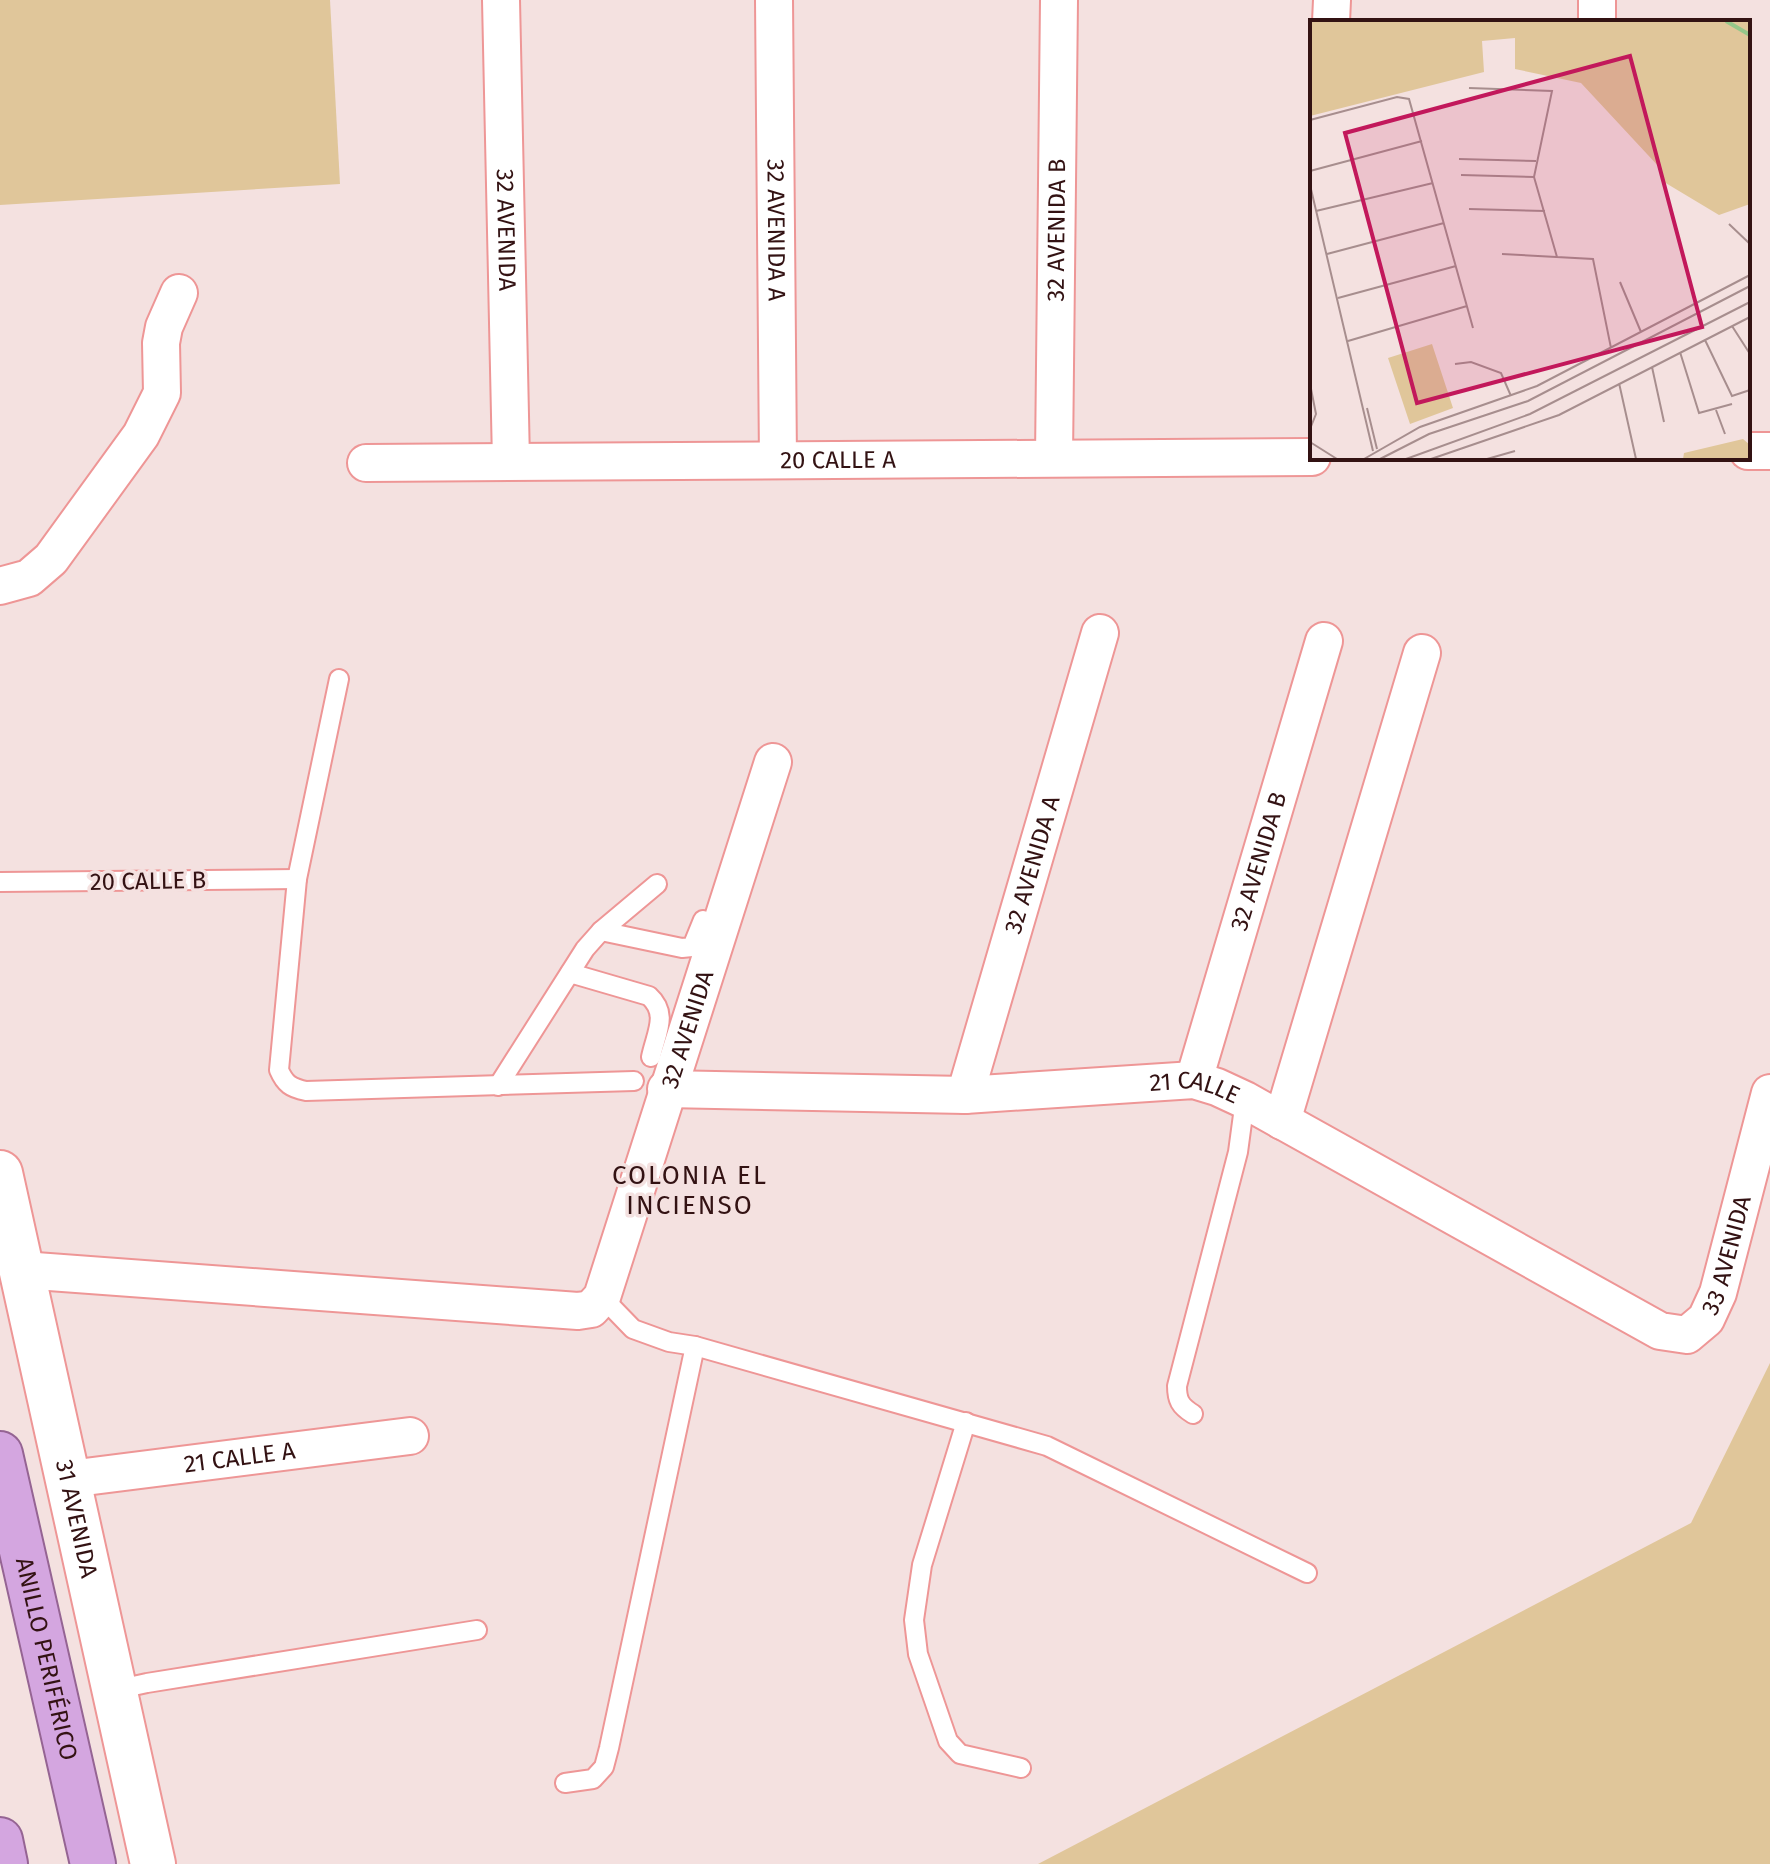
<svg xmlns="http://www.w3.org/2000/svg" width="1770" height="1864" font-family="'Fira Sans',sans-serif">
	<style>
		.green { fill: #e0c69a }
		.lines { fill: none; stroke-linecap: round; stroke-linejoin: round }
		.service-casing { stroke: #ee9696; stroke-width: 22 }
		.minor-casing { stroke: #ee9696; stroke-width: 40 }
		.tertiary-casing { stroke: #ee9696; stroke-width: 48 }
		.trunk-casing { stroke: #956493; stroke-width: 48 }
		.service { stroke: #fff; stroke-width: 18 }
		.minor { stroke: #fff; stroke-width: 36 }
		.tertiary { stroke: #fff; stroke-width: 44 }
		.trunk { stroke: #d4a6e0; stroke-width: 44 }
		.labels { text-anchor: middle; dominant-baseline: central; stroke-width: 7; stroke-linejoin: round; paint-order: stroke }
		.street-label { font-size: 24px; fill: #331213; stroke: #f4e1e0 }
		.neighbourhood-label { font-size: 26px; letter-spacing: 2px; fill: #331213; stroke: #f4e1e0 }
		.inset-river { fill: none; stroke: #95c68a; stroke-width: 4 }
		.inset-road { fill: none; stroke: #a78e8e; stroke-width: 2 }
		.view { fill: #c2185b; fill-opacity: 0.15; stroke: #c2185b; stroke-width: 4 }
		.inset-edge { fill: none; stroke: #331213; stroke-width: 4 }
	</style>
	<rect width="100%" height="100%" fill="#f4e1e0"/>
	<g class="green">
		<polygon points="0,0 330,0 340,184 0,205"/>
		<polygon points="1770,1363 1770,1864 1028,1864 1038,1864 1691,1523"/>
	</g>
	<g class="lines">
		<g class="service-casing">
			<g id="service">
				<path d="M339,679l-42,200 -18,191c6,14 12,18 27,21l328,-10"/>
				<polyline points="0,882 297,879"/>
				<polyline points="601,931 682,948 692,947 703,920"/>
				<path d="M570,973l79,23c20,18 7,37 2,61"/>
				<polyline points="498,1086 585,949 601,931 657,884"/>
				<polyline points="602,1297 633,1329 669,1342 695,1346 1047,1446 1307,1573"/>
				<path d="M1193,1414c-13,-8 -16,-14 -16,-28l61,-234 7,-52"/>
				<polyline points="966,1422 922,1565 914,1620 918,1654 948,1741 960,1754 1021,1768"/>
				<polyline points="115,1690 147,1683 477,1630"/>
				<polyline points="565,1783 593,1779 604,1767 609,1748 695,1346"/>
			</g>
		</g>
		<g class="minor-casing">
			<g id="minor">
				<path id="s1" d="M501,0l10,461"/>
				<path id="s2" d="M774,0l4,460"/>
				<polyline points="1597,0 1597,22"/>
				<polyline points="1331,22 1332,0"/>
				<polyline points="1748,451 1770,451"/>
				<path id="s3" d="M1054,458l5,-458"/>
				<path id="s4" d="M366,463l946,-6"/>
				<polyline points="0,586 29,578 51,559 141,435 162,393 161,343 164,327 179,293"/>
				<path id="s5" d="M1194,1080l130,-439"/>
				<path id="s6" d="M666,1089l299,6 229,-15 23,7 28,13 415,231 27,4 19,-16 12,-26 52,-200"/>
				<path id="s7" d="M965,1095l135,-462"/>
				<polyline points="1282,1121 1422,653"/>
				<path id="s8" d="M22,1270l556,41 13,-2 11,-12 171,-535"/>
				<path id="s9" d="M69,1479l341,-43"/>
			</g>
		</g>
		<g class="tertiary-casing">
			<g id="tertiary">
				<path id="s10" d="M0,1173l153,691"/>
			</g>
		</g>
		<g class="trunk-casing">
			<g id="trunk">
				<path id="s11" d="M0,1454l93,410"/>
				<polyline points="0,1840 5,1864"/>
			</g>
		</g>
		<use href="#service" class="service"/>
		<use href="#minor" class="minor"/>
		<use href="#tertiary" class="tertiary"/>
		<use href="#trunk" class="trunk"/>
	</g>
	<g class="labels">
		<g class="street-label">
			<text stroke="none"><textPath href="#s3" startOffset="228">32 AVENIDA B</textPath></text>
			<text stroke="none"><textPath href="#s2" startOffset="230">32 AVENIDA A</textPath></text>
			<text stroke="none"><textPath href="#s1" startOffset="230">32 AVENIDA</textPath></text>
			<text stroke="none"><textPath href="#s4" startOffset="472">20 CALLE A</textPath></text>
			<text stroke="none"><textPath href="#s5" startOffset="228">32 AVENIDA B</textPath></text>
			<text stroke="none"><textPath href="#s7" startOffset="240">32 AVENIDA A</textPath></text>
			<text transform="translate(148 881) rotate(-1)">20 CALLE B</text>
			<text stroke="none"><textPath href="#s8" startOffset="868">32 AVENIDA</textPath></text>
			<text stroke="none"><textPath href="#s6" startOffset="530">21 CALLE</textPath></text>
			<text stroke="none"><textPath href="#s6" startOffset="1178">33 AVENIDA</textPath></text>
			<text stroke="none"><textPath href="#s9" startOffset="172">21 CALLE A</textPath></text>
			<text stroke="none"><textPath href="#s10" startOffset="354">31 AVENIDA</textPath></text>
			<text stroke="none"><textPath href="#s11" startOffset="210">ANILLO PERIFÉRICO</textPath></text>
		</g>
		<g class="neighbourhood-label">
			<text x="690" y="1175">COLONIA EL<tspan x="690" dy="30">INCIENSO</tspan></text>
		</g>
	</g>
	<g transform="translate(1310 20)">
		<rect width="440" height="440" fill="#f4e1e0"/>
		<path d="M0,1h440v183l-31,11 -55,-33 -4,-14 -79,-85 -66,-14v-31l-33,3 2,31 -174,44zM122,324l21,64 -43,16 -22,-66zM433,419l7,6v14h-67l1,-6z" fill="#e0c69a"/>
		<path class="inset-river" d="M416,1l24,14"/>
		<path class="inset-road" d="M159,68l83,3 -18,86 23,80M0,100l87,-23 12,2 64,229M149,139l77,2M0,151l112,-30M151,155l73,2M0,165l63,266M159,189l76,2M6,191l117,-28M419,204l21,20M17,234l117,-31M192,234l91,5 18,89M310,262l21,50M28,278l118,-32M422,306l18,28M395,320l27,56 18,-6M38,321l119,-35M370,332l19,61 33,-9M145,344l16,-2 30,11 10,23M342,347l12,55M309,363l17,76M0,364l6,30 -6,15M57,388l10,41M406,390l9,24M0,422l27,17M54,439l56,-32 117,-41 213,-111M70,439l49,-25 99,-33 222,-115M96,439l124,-45 220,-112M121,439l128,-44 191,-98M177,439l28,-8"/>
		<path class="view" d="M320,36l72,271 -285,76 -72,-270z"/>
		<rect width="440" height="440" class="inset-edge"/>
	</g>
</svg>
